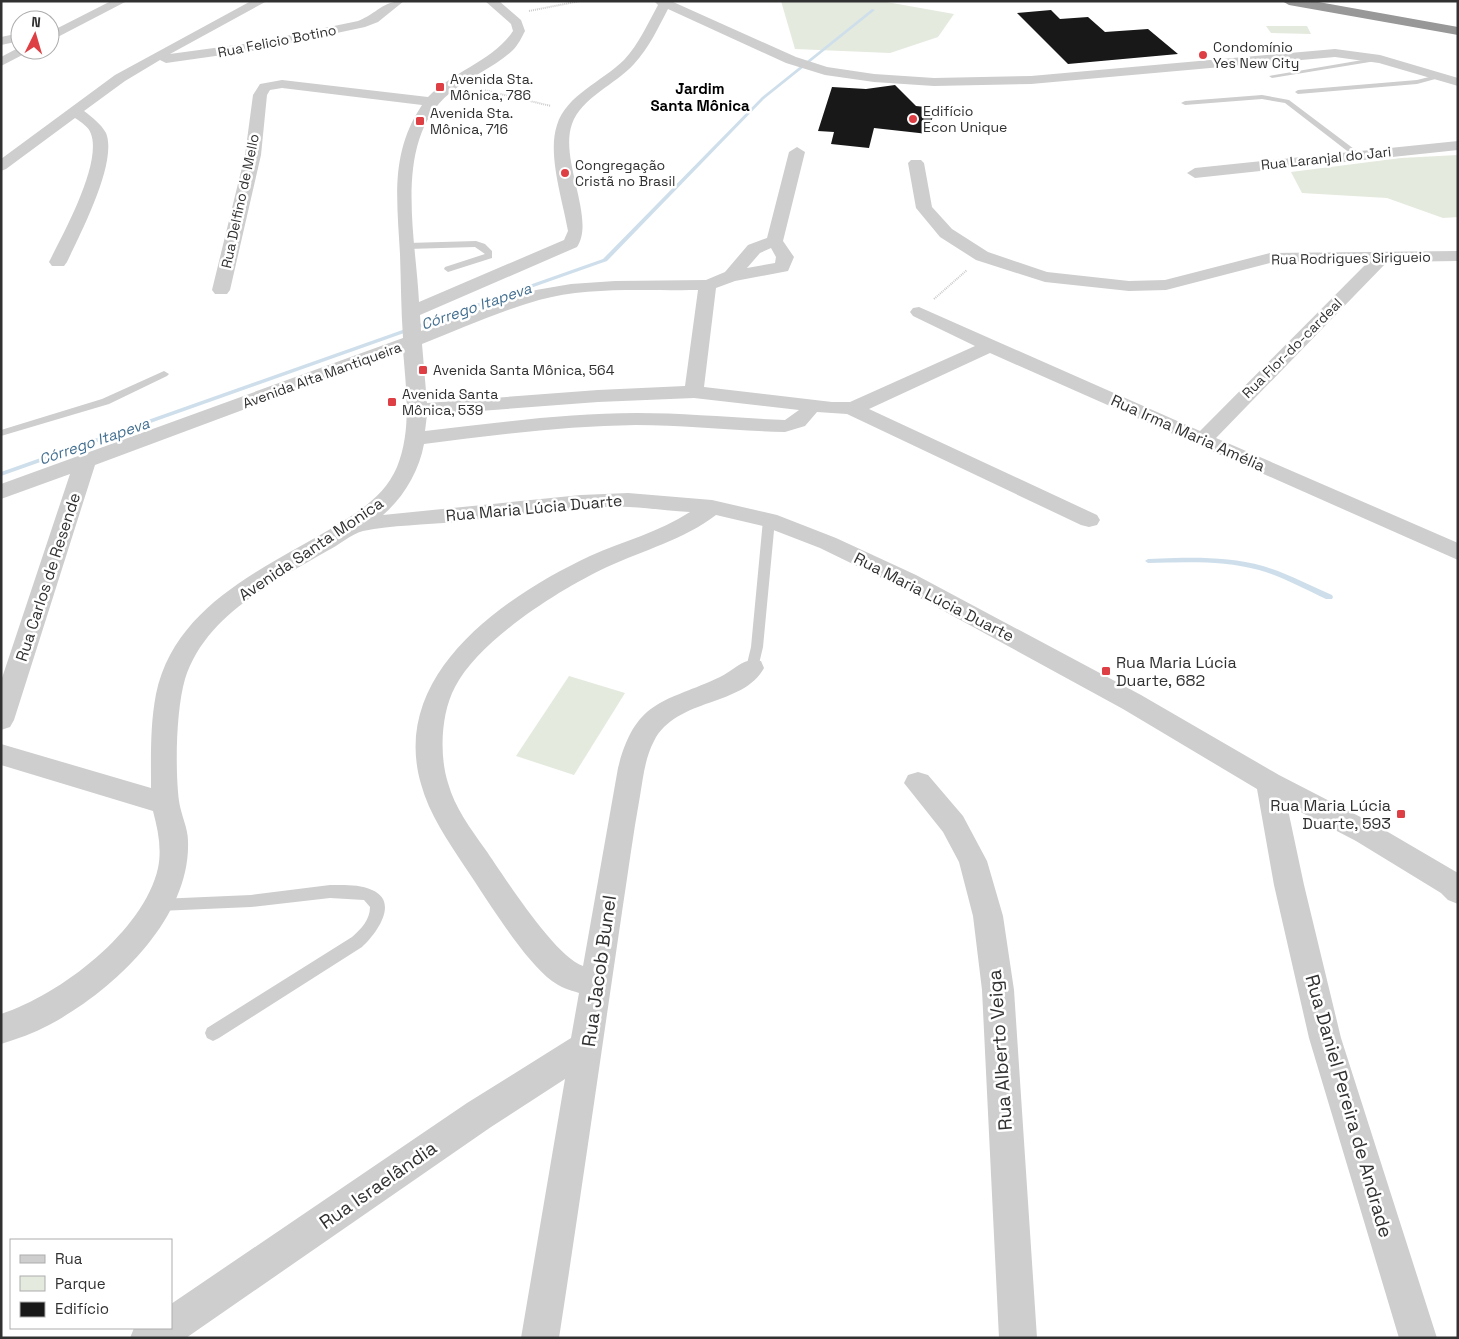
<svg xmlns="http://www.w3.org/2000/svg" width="1459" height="1339" font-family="'Space Grotesk',sans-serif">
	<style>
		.green { fill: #e4eade }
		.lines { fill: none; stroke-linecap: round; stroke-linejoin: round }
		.stream { fill: #cedfeb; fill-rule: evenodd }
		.building { fill: #181818 }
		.path { stroke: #cbcbcb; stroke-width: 2; stroke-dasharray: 1 1; stroke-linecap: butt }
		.service { fill: #cecece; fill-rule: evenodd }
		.minor { fill: #cecece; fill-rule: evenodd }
		.motorway { fill: #989898; fill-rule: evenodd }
		.poi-dot { fill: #dd3f44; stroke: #fff; stroke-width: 2 }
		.labels { text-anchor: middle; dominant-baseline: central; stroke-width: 5; stroke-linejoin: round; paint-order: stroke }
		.far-street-label { font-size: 14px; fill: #313131; stroke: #fff }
		.far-poi-label { font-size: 14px; fill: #313131; stroke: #fff; text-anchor: start }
		.far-neighbourhood-label { font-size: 15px; font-weight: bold; fill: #000; stroke: #fff }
		.far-water-label { font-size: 15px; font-style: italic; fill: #436f90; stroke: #fff }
		.street-label { font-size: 16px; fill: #313131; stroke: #fff }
		.poi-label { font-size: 16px; fill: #313131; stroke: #fff; text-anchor: start }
		.near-street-label { font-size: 19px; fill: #313131; stroke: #fff }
	</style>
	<rect width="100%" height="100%" fill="#fff"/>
	<g class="green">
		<polygon points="781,1 881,1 954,14 938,37 890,53 795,49"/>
		<polygon points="1266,26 1307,26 1311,34 1271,33"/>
		<polygon points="1458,155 1458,217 1443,218 1387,198 1302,193 1291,172 1401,158"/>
		<polygon points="569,676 625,693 574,775 516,756"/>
	</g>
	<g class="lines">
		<g class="stream">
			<polygon points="872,9 875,10 764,99 607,261 1,476 1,472 603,259 762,97"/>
			<path d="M1174,558c30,-1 60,0 89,8 24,7 46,19 69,29l1,2 -1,2h-6c-22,-10 -43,-22 -67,-29 -36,-10 -74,-8 -111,-7l-3,-2 3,-2z"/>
		</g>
	</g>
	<g class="building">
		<polygon points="1051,10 1060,19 1088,17 1105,32 1148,29 1178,54 1068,64 1017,13"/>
		<polygon points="895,85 916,106 935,108 928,134 874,128 869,148 831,144 834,132 818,131 832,87 866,89"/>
	</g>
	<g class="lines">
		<g class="path">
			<polyline points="529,11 580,1"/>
			<polyline points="479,89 551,106"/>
			<polyline points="934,299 967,270"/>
		</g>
		<g class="service">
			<polygon points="1380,57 1382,58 1382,60 1272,78 1269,76"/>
			<polygon points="1437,75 1439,76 1439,78 1417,84 1298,94 1295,92 1298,90 1417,80"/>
			<polygon points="1262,95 1289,100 1362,155 1355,157 1285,103 1262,99 1185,105 1181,103 1185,101"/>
			<polygon points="476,241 485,244 492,251 492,258 448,272 444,269 445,267 485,254 475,247 408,249 404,246 408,243"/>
			<polygon points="164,371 169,374 167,376 109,404 1,436 1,430 102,399"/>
			<polygon points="769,516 775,520 763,647 758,668 752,673 746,668 751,647 763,520"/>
			<path d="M330,885c14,0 29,-1 42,5 28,12 4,44 -10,57l-143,91 -6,3 -6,-3 -2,-5 2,-5 145,-91c9,-8 18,-17 18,-30l-6,-7 -34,-2 -79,9 -92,4 -5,-1 -2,-5 2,-5 5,-1 92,-4z"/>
		</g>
		<g class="minor">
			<polygon points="111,1 127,1 50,41 50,32"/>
			<path d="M251,1h16l-97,53 87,-12 101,-21c20,-8 24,-20 46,-20l-26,21 -13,5 -108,23 -91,13 -6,-3 -35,21 -41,30c8,6 17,13 22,22 12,29 -26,101 -39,129l-3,4h-12l-3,-4c14,-28 53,-98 42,-128 -2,-7 -10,-12 -16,-16l-69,51 -5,2v-12l114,-84z"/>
			<path d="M485,1h14l22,19 4,11c-3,6 -7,14 -12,19 -18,17 -44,27 -63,43 -58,47 -34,144 -31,209l145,-62 4,-9c-5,-30 -21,-77 -11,-106 9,-30 46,-44 67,-65 15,-16 24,-37 34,-55l-4,-4h17l125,56 31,10 47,7 60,4 97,-2 304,-27 45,6 78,23v8l-79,-23 -44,-6 -304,27 -97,2 -60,-4 -49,-7 -39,-12 -118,-54c-10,19 -19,39 -34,55 -18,20 -53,34 -62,60 -13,36 24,95 5,123l-157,68 1,16 115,-41 35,-6 44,-3 91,-1 19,-8 23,-27 19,-7 22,-86 8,-5 8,5 -22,89 11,16 -6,14 -53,10 -19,7 -12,99 128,15h18l125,-56 -62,-30 -3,-4 3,-4 6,-1 281,124 168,-169 -98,1 -104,27 -37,1 -84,-9 -69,-22 -36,-23 -24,-29 -8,-45 3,-3h10l3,3 8,44 20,22 36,23 59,20 82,9 36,-1 105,-27 188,-2v10l-71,1 -171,176 242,105v17l-468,-207 -121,56 228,106 3,5 -3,5 -8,2 -8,-2 -234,-111 -30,-2 -12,14 -20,6c-50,-1 -99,-7 -149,-7 -71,1 -142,10 -212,19 -5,27 -20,53 -41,71l198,-20 47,-2 84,7 65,15 59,23 80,37 225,120 138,80 97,50 82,48v31l-10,-4 -7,-7 -85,-52 -69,-36 17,80 37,153 96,300h-38l-90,-300 -35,-153 -17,-96 -134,-80 -223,-122 -80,-39 -57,-22 -47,-11c-33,25 -72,35 -109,52 -47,22 -128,73 -152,120 -14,26 -16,68 -7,96 7,25 22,45 37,66 19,27 69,107 98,117l35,-198c18,-70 47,-65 102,-91 15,-7 24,-21 41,-16l3,7c-21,39 -87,29 -110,73 -9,17 -11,37 -14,55 -7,38 -12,77 -18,116 -21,142 -41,283 -63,426h-38l44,-259 -74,48 -305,211h-56l4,-10h37v-24l296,-201 104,-65 8,-45c-10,-3 -19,-6 -27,-12 -30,-23 -65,-82 -87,-114 -17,-26 -36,-53 -44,-83 -32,-110 84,-188 169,-228 34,-15 69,-24 100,-44 -20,-1 -41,-4 -61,-5 -58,-2 -117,9 -174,15 -30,3 -63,3 -92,9 -12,3 -25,15 -36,20 -53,31 -122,64 -142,128 -9,31 -10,90 -6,122 2,14 9,27 9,40 3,78 -76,151 -139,184 -15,8 -32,14 -48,19v-30c59,-19 143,-83 157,-146 4,-19 0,-38 -5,-57l-152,-46v-21l150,44c0,-31 -1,-63 5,-94 20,-94 118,-129 189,-174 21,-13 42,-29 52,-53 15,-37 9,-78 6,-117l-308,115 -81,255 -4,7 -9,3v-49l69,-207 -69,25v-15l402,-146c-2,-28 -2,-56 -3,-84 -3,-55 -10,-101 22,-149l-140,-17 -12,2 -3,5 -6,60 -31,135 -3,4h-12l-3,-4 33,-135 8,-60 7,-11 22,-4 146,17c25,-26 65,-36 85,-66l-2,-7zM771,248l5,9 -1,6 -28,5 13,-15zM698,290l-13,96 -87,4 -171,13 -5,-59c38,-15 78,-33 117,-44 49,-14 109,-9 159,-10zM694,398l105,12 -14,10c-50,-2 -99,-7 -148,-7 -71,0 -141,10 -212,18l2,-16 171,-13z"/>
			<polygon points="20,33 20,41 1,45 1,37"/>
			<polygon points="20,47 20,50 32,50 1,66 1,57"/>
			<polygon points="1458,141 1458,150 1195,178 1187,173 1195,168"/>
			<polygon points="918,772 928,775 963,816 987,861 1003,916 1014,990 1037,1338 999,1338 982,990 973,916 959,862 943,832 904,783 908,775"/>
		</g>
		<polygon class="motorway" points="1282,1 1313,1 1458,27 1458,35 1289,5"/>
	</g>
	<g class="poi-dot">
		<circle cx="1203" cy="55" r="5"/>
		<rect x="435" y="82" width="10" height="10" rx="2.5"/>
		<circle cx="913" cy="119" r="5"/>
		<rect x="415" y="116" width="10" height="10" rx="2.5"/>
		<circle cx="565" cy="173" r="5"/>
		<rect x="418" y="365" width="10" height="10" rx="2.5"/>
		<rect x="387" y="397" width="10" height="10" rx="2.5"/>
		<rect x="1101" y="666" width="10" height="10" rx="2.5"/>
		<rect x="1396" y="809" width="10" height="10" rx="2.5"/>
	</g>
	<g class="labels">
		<g class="far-street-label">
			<text transform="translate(277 41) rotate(-11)">Rua Felicio Botino</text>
			<text transform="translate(1326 158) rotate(-6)">Rua Laranjal do Jari</text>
			<text transform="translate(240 201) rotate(-78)">Rua Delfino de Mello</text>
			<text transform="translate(1351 258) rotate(-1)">Rua Rodrigues Sirigueio</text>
			<text transform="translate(1292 348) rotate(-45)">Rua Flor-do-cardeal</text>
			<text transform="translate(322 375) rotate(-20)">Avenida Alta Mantiqueira</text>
		</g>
		<g class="far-poi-label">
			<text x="1213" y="47">Condomínio<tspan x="1213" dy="16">Yes New City</tspan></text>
			<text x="450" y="79">Avenida Sta.<tspan x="450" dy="16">Mônica, 786</tspan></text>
			<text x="923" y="111">Edifício<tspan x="923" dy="16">Econ Unique</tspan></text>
			<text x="430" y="113">Avenida Sta.<tspan x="430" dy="16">Mônica, 716</tspan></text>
			<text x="575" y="165">Congregação<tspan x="575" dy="16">Cristã no Brasil</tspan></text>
			<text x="433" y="370">Avenida Santa Mônica, 564</text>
			<text x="402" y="394">Avenida Santa<tspan x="402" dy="16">Mônica, 539</tspan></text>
		</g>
		<g class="far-neighbourhood-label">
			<text x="700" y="88">Jardim<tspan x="700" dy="17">Santa Mônica</tspan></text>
		</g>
		<g class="far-water-label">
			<text transform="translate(476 306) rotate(-19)">Córrego Itapeva</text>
			<text transform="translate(94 441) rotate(-19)">Córrego Itapeva</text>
		</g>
		<g class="street-label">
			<text transform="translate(1188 433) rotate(24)">Rua Irma Maria Amélia</text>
			<text transform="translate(534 508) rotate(-5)">Rua Maria Lúcia Duarte</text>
			<text transform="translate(311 549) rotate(-34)">Avenida Santa Monica</text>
			<text transform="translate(48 577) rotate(-72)">Rua Carlos de Resende</text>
			<text transform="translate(934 597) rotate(27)">Rua Maria Lúcia Duarte</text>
		</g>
		<g class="poi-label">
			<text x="1116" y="662">Rua Maria Lúcia<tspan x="1116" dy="18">Duarte, 682</tspan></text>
			<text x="1391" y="805" text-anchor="end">Rua Maria Lúcia<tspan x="1391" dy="18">Duarte, 593</tspan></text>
		</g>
		<g class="near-street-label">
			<text transform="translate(599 971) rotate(-82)">Rua Jacob Bunel</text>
			<text transform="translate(1000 1050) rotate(-94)">Rua Alberto Veiga</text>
			<text transform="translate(1349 1106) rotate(74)">Rua Daniel Pereira de Andrade</text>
			<text transform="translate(378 1185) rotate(-35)">Rua Israelândia</text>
		</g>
	</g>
	<rect width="1459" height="1339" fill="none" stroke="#313131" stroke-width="5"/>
	<rect x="10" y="1239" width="162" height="90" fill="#ffffff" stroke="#adadad"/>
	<rect x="20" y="1255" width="25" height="8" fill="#cecece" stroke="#adadad"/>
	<text x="55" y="1264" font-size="15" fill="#313131">Rua</text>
	<rect x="20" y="1276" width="25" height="15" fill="#e4eade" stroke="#adadad"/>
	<text x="55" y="1289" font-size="15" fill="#313131">Parque</text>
	<rect x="20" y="1302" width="25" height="15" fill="#181818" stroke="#adadad"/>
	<text x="55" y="1314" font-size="15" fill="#313131">Edifício</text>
	<g transform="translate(35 35) rotate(5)"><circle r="24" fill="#ffffff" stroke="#adadad"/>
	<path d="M0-4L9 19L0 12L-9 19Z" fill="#dd3f44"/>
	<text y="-8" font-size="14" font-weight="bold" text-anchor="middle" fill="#313131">N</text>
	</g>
</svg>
